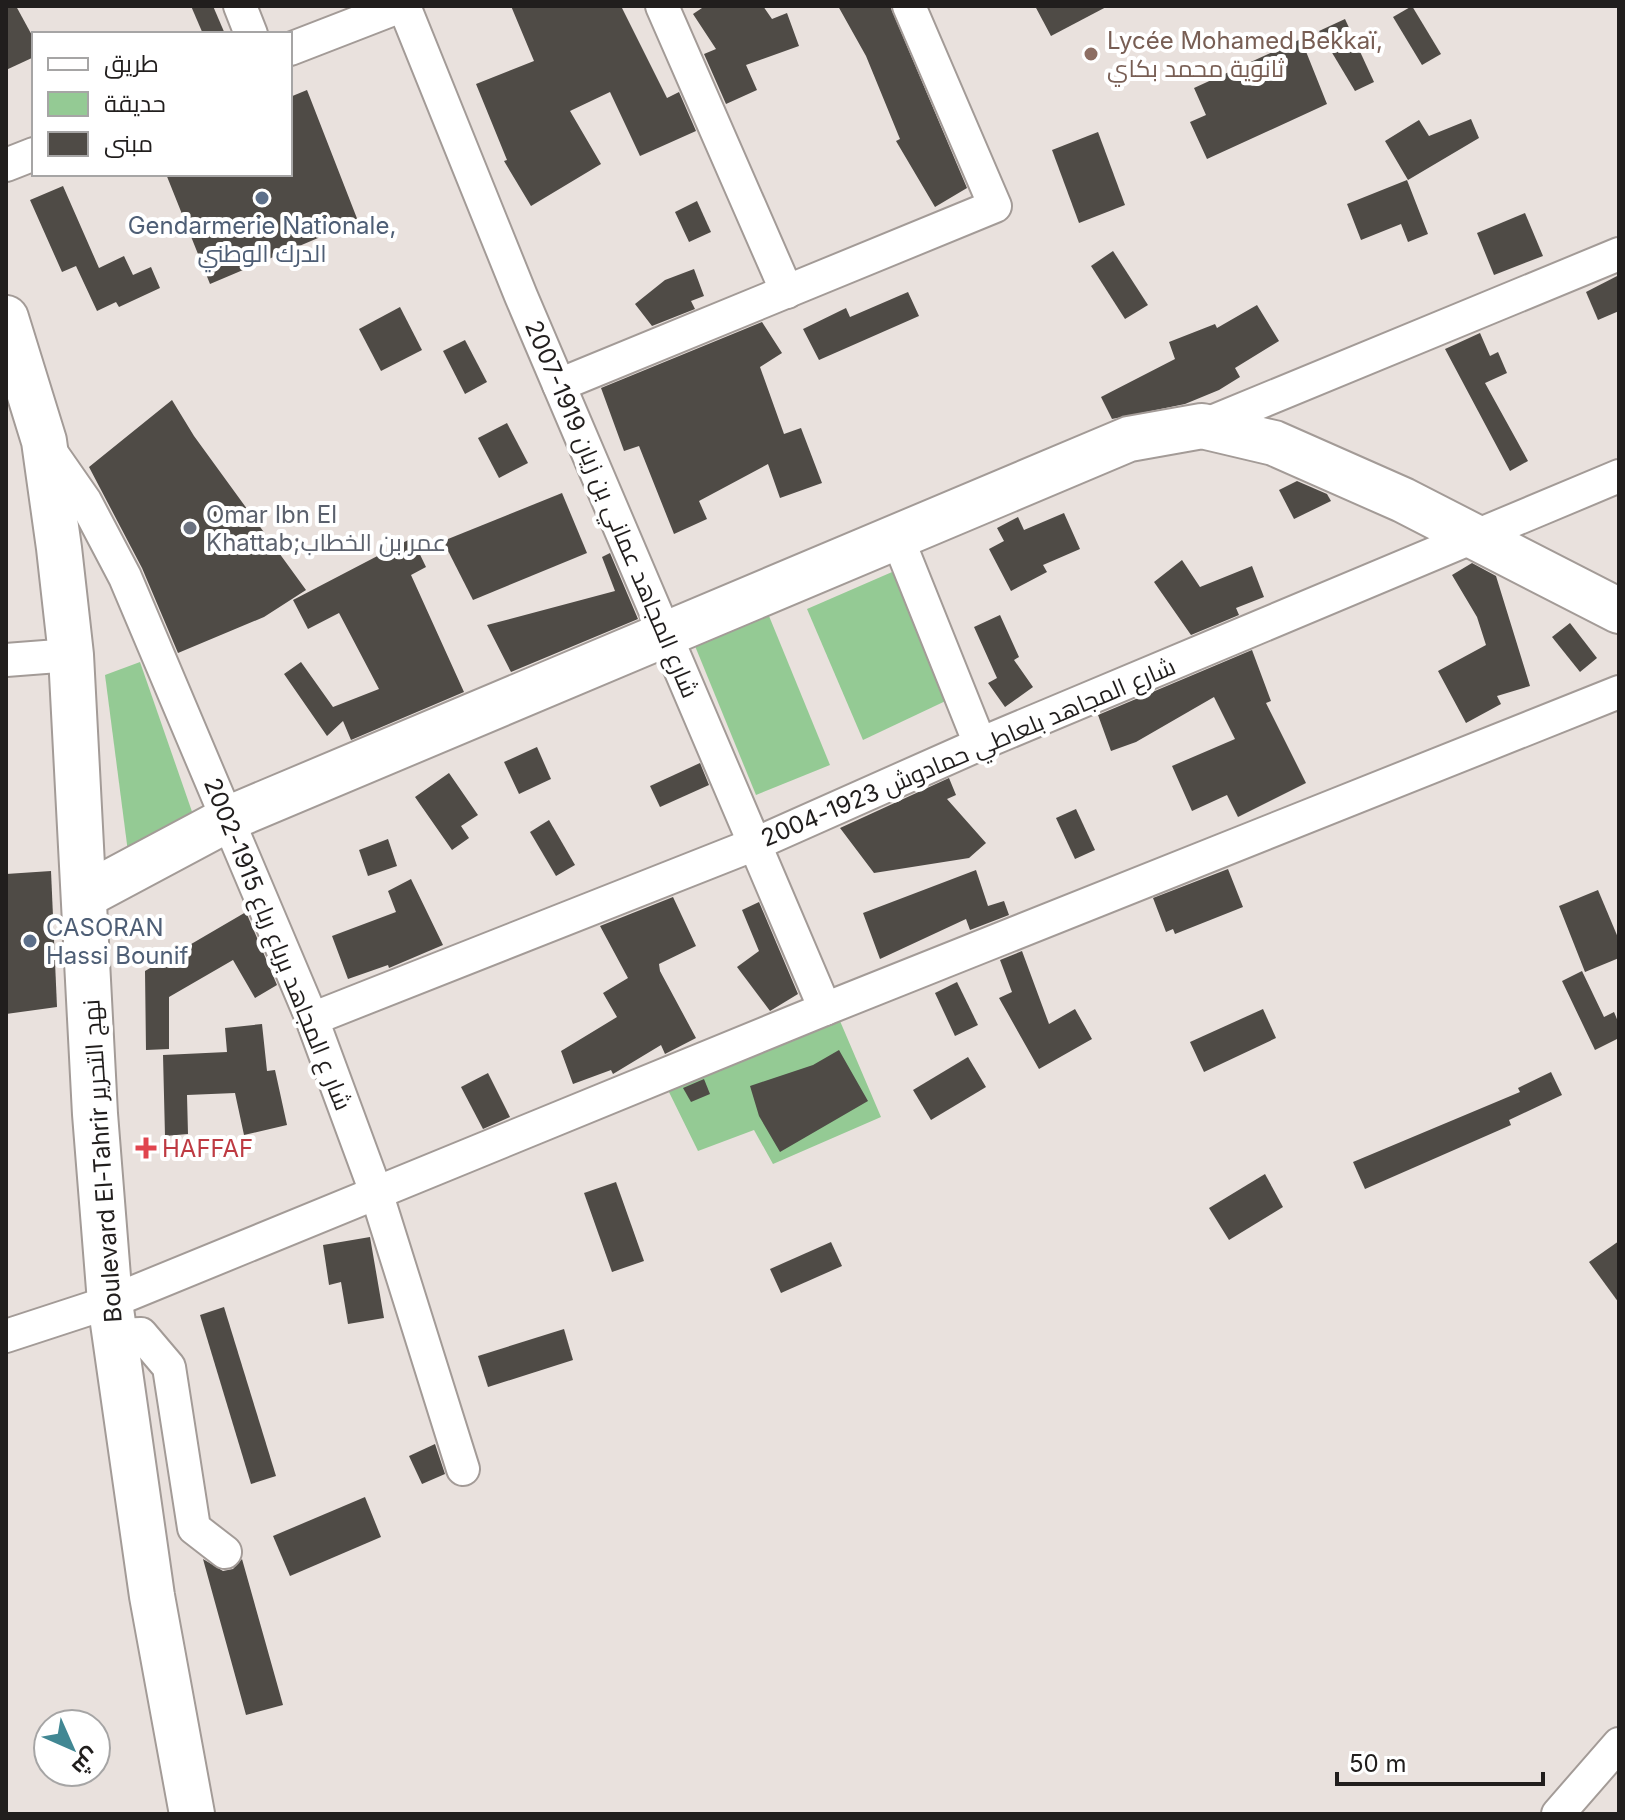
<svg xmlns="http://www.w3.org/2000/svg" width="1625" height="1820" font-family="Inter,Cairo,sans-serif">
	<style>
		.green { fill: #94ca94 }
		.building { fill: #4f4b46 }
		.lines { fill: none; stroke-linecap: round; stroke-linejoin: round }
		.street-casing { stroke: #a39b97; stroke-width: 36 }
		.secondary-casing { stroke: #a39b97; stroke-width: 48 }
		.street { stroke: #fff; stroke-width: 32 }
		.secondary { stroke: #fff; stroke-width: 44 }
		.education-dot { fill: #8d6e63; stroke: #fff; stroke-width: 3 }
		.service-dot { fill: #5c6f8a; stroke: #fff; stroke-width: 3 }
		.worship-dot { fill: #6b7280; stroke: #fff; stroke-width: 3 }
		.health-dot { fill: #e0444e; stroke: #fff; stroke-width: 3 }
		.labels { text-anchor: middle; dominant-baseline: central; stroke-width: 8; stroke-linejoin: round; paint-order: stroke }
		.education-label { font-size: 24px; fill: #785e54; stroke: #fff; text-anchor: start }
		.service-label { font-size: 24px; fill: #4e5e75; stroke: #fff }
		.street-label { font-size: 24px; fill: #211e1d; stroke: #fff }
		.worship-label { font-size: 24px; fill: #5b616d; stroke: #fff; text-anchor: start }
		.health-label { font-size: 24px; fill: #be3a42; stroke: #fff; text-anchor: start }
	</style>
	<rect width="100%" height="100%" fill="#e9e1dd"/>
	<g class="green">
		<polygon points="899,569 954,697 863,740 807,609"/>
		<polygon points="769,616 830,765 756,795 695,646"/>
		<polygon points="140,662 197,826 128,852 105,675"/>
		<polygon points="840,1021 881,1117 773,1164 754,1130 698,1151 667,1088"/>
	</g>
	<g class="building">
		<polygon points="6,6 16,6 34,39 34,57 6,70"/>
		<polygon points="191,6 213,6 225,34 203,34"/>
		<polygon points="511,6 621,6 667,98 679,92 696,131 640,156 610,92 570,111 601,164 531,206 504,161 507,160 476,84 534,61"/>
		<polygon points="705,6 763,6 772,19 787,13 799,46 746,65 757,90 726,104 704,54 716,49 693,14"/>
		<polygon points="838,6 890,6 967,188 935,207 896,141 900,139 866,56"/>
		<polygon points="1035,6 1108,6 1051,36"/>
		<polygon points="1412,6 1441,54 1422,65 1393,17"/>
		<polygon points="1345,19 1374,82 1355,91 1319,31"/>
		<polygon points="1301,39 1327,104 1207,159 1190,122 1206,115 1194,88"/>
		<polygon points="307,90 358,221 210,284 166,174 290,174 290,97"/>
		<polygon points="1471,119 1479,138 1408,180 1385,141 1419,120 1429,136"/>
		<polygon points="1098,132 1125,205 1079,223 1052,150"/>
		<polygon points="1407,180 1428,234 1408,242 1401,224 1361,240 1347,204"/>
		<polygon points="63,186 99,268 124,256 133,275 151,267 160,288 119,307 116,302 97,311 76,266 62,272 30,200"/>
		<polygon points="697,201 711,232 689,242 675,212"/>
		<polygon points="1525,213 1543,256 1494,275 1477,233"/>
		<polygon points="1113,251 1148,305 1125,319 1091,266"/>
		<polygon points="694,269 704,296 691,301 695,309 652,326 635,304 665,280"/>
		<polygon points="1619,275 1619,311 1598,320 1586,292"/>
		<polygon points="908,292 919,316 819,360 803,329 846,308 850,317"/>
		<polygon points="1257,305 1279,341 1235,368 1240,377 1219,390 1185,404 1112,419 1101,397 1175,359 1169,342 1215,324 1217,328"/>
		<polygon points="400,307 422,350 381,371 359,329"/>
		<polygon points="762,322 782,353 760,367 784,434 801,428 822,483 780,498 768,464 699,501 707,519 674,534 639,446 624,451 601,388"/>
		<polygon points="1480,333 1490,356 1498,352 1507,373 1485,383 1528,461 1510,471 1445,349"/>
		<polygon points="465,340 487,382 465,394 443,351"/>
		<polygon points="172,400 194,436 306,590 264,617 178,653 142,568 89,467"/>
		<polygon points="507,423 528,463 499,478 478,438"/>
		<polygon points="1297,481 1327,494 1331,501 1294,519 1279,490"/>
		<polygon points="562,493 587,553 473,600 443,541"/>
		<polygon points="1064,513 1080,549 1043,565 1047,572 1011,591 989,549 1004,541 997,528 1018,517 1024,530"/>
		<polygon points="412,538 426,567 411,575 464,692 351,740 343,721 327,736 284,674 301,662 333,707 379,689 339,613 308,629 293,600"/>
		<polygon points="610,553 638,619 511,672 487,625 615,591 602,557"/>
		<polygon points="1182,560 1200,587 1252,566 1264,597 1236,608 1239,615 1191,635 1154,582"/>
		<polygon points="1472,563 1496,576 1530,686 1497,696 1501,704 1466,723 1438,671 1486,645 1477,617 1452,575"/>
		<polygon points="1000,615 1019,657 1014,660 1033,687 1005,707 988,683 997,678 974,627"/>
		<polygon points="1570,623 1597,658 1580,672 1552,637"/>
		<polygon points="1252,650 1271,701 1266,703 1306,783 1238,817 1227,795 1192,811 1172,766 1235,739 1214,697 1136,742 1111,751 1098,715"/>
		<polygon points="537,747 551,779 519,794 504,762"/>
		<polygon points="700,763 709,785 660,807 650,786"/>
		<polygon points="449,773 478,815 461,826 469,838 452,850 415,797"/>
		<polygon points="949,778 956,795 947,799 986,843 969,858 874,873 840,828"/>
		<polygon points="1076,809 1095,850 1075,859 1056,818"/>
		<polygon points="549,820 575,865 556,876 530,832"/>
		<polygon points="388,839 397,866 368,876 359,850"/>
		<polygon points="1228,869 1243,907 1175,934 1173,929 1166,932 1153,898"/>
		<polygon points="976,870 988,906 1004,901 1009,915 970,930 966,919 880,959 863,913"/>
		<polygon points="51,871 57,1007 6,1014 6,874"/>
		<polygon points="411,879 443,945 389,968 388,965 348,979 332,936 396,912 388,891"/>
		<polygon points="1598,890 1619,940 1619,958 1585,972 1559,906"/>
		<polygon points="673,897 696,946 659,964 660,971 696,1038 665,1054 661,1045 613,1074 611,1070 573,1084 561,1051 617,1017 603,993 628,978 600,926"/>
		<polygon points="759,902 798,994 770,1011 737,967 759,951 742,910"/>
		<polygon points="246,912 277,985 255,998 233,960 169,997 169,1049 146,1050 145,971"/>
		<polygon points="1022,951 1049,1024 1075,1009 1092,1039 1039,1069 999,998 1012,992 1000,960"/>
		<polygon points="1582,971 1604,1017 1614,1012 1619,1024 1619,1038 1595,1050 1562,981"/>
		<polygon points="957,982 978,1025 955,1036 935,993"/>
		<polygon points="1263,1009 1276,1038 1204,1072 1190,1042"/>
		<polygon points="262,1024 267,1071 275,1070 287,1125 244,1135 235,1093 187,1095 188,1134 165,1136 163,1055 227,1052 225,1028"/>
		<polygon points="839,1050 868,1101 780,1152 759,1116 750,1086 813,1065"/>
		<polygon points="968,1057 986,1087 931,1120 913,1090"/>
		<polygon points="1551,1072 1562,1095 1509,1120 1511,1125 1365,1189 1353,1162 1520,1092 1518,1088"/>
		<polygon points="488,1073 510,1117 483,1129 461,1087"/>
		<polygon points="704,1079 710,1094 691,1102 683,1088"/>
		<polygon points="1265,1174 1283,1207 1229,1240 1209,1208"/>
		<polygon points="616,1182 644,1261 612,1272 584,1193"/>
		<polygon points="370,1237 384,1318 348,1324 341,1282 329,1285 323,1245"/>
		<polygon points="1619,1241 1619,1303 1589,1262"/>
		<polygon points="831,1242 842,1266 781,1293 770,1269"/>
		<polygon points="224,1307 276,1476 251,1484 200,1315"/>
		<polygon points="564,1329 573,1360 488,1387 478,1356"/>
		<polygon points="435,1444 445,1474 422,1484 409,1456"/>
		<polygon points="365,1497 381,1537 290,1576 273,1536"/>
		<polygon points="203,1559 223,1571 233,1569 242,1559 283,1705 246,1715"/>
	</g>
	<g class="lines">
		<g class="street-casing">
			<g id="street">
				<polyline points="240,6 251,34"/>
				<polyline points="404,6 521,296 825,1009"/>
				<polyline points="662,6 787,292"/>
				<polyline points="290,49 401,6"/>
				<polyline points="6,165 34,154"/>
				<polyline points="559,385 995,206 909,6"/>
				<polyline points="1202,426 1619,254"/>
				<polyline points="46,445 85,501 125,577 312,1019 377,1195 463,1469"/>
				<polyline points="897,537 980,744"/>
				<polyline points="6,660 71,655"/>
				<polyline points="312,1019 755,844 980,744 1619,476"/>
				<polyline points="115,1335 141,1334 169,1367 194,1528 225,1552"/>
				<polyline points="6,1336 110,1302 825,1009 1619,692"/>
				<polyline points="1558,1814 1619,1744"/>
			</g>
		</g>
		<g class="secondary-casing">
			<g id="secondary">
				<polyline points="6,318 44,441 59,548 71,655 95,1114 110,1302 152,1596 192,1814"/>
				<polyline points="86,895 232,817 1129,439 1202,426 1274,443 1403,500 1619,611"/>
			</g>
		</g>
		<use href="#street" class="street"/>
		<use href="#secondary" class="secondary"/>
	</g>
	<circle class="education-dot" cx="1091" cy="54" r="8"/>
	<g class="service-dot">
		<circle cx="262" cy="198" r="8"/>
		<circle cx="30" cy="941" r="8"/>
	</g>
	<circle class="worship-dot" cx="190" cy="528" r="8"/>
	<path class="health-dot" d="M142 1136h8v8h8v8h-8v8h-8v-8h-8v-8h8z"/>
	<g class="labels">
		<g class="education-label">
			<text x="1107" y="40">Lycée Mohamed Bekkaï,<tspan x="1107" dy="28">ثانوية محمد بكاي</tspan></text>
		</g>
		<g class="service-label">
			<text x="262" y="225">Gendarmerie Nationale,<tspan x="262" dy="28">الدرك الوطني</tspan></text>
			<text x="46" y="927" text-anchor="start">CASORAN<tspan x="46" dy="28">Hassi Bounif</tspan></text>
		</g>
		<g class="street-label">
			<text transform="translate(612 509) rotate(67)">شارع المجاهد عماني بن زيان 1919-2007</text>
			<text transform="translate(968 752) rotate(-23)">شارع المجاهد بلعاطي حمادوش 1923-2004</text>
			<text transform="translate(278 944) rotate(68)">شار ع المجاهد برباع رباع 1915-2002</text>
			<text transform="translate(102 1161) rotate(-94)">Boulevard El-Tahrir نهج التحرير</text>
		</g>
		<g class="worship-label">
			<text x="206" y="514">Omar Ibn El<tspan x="206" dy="28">Khattab;عمر بن الخطاب</tspan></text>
		</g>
		<g class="health-label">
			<text x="162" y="1148">HAFFAF</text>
		</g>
	</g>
	<rect width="1625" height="1820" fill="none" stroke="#211e1d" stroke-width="16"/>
	<rect x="32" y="32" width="260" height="144" fill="#ffffff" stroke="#a6a5a5" stroke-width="2"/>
	<rect x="48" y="58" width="40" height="12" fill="#ffffff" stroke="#a6a5a5" stroke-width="2"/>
	<text x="104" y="72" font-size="24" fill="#211e1d">طريق</text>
	<rect x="48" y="92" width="40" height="24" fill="#94ca94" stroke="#a6a5a5" stroke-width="2"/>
	<text x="104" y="112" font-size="24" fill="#211e1d">حديقة</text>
	<rect x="48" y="132" width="40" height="24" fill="#4f4b46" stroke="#a6a5a5" stroke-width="2"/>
	<text x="104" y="152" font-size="24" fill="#211e1d">مبنى</text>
	<g transform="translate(72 1748) rotate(135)"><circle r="38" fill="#ffffff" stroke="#a6a5a5" stroke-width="2"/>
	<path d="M0-6L14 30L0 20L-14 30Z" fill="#418793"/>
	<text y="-12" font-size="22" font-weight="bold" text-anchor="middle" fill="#211e1d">ش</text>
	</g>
	<path d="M1337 1772v12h206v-12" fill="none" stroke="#211e1d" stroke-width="4"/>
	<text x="1349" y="1772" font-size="24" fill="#211e1d" stroke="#ffffff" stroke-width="6" paint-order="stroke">50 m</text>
</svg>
